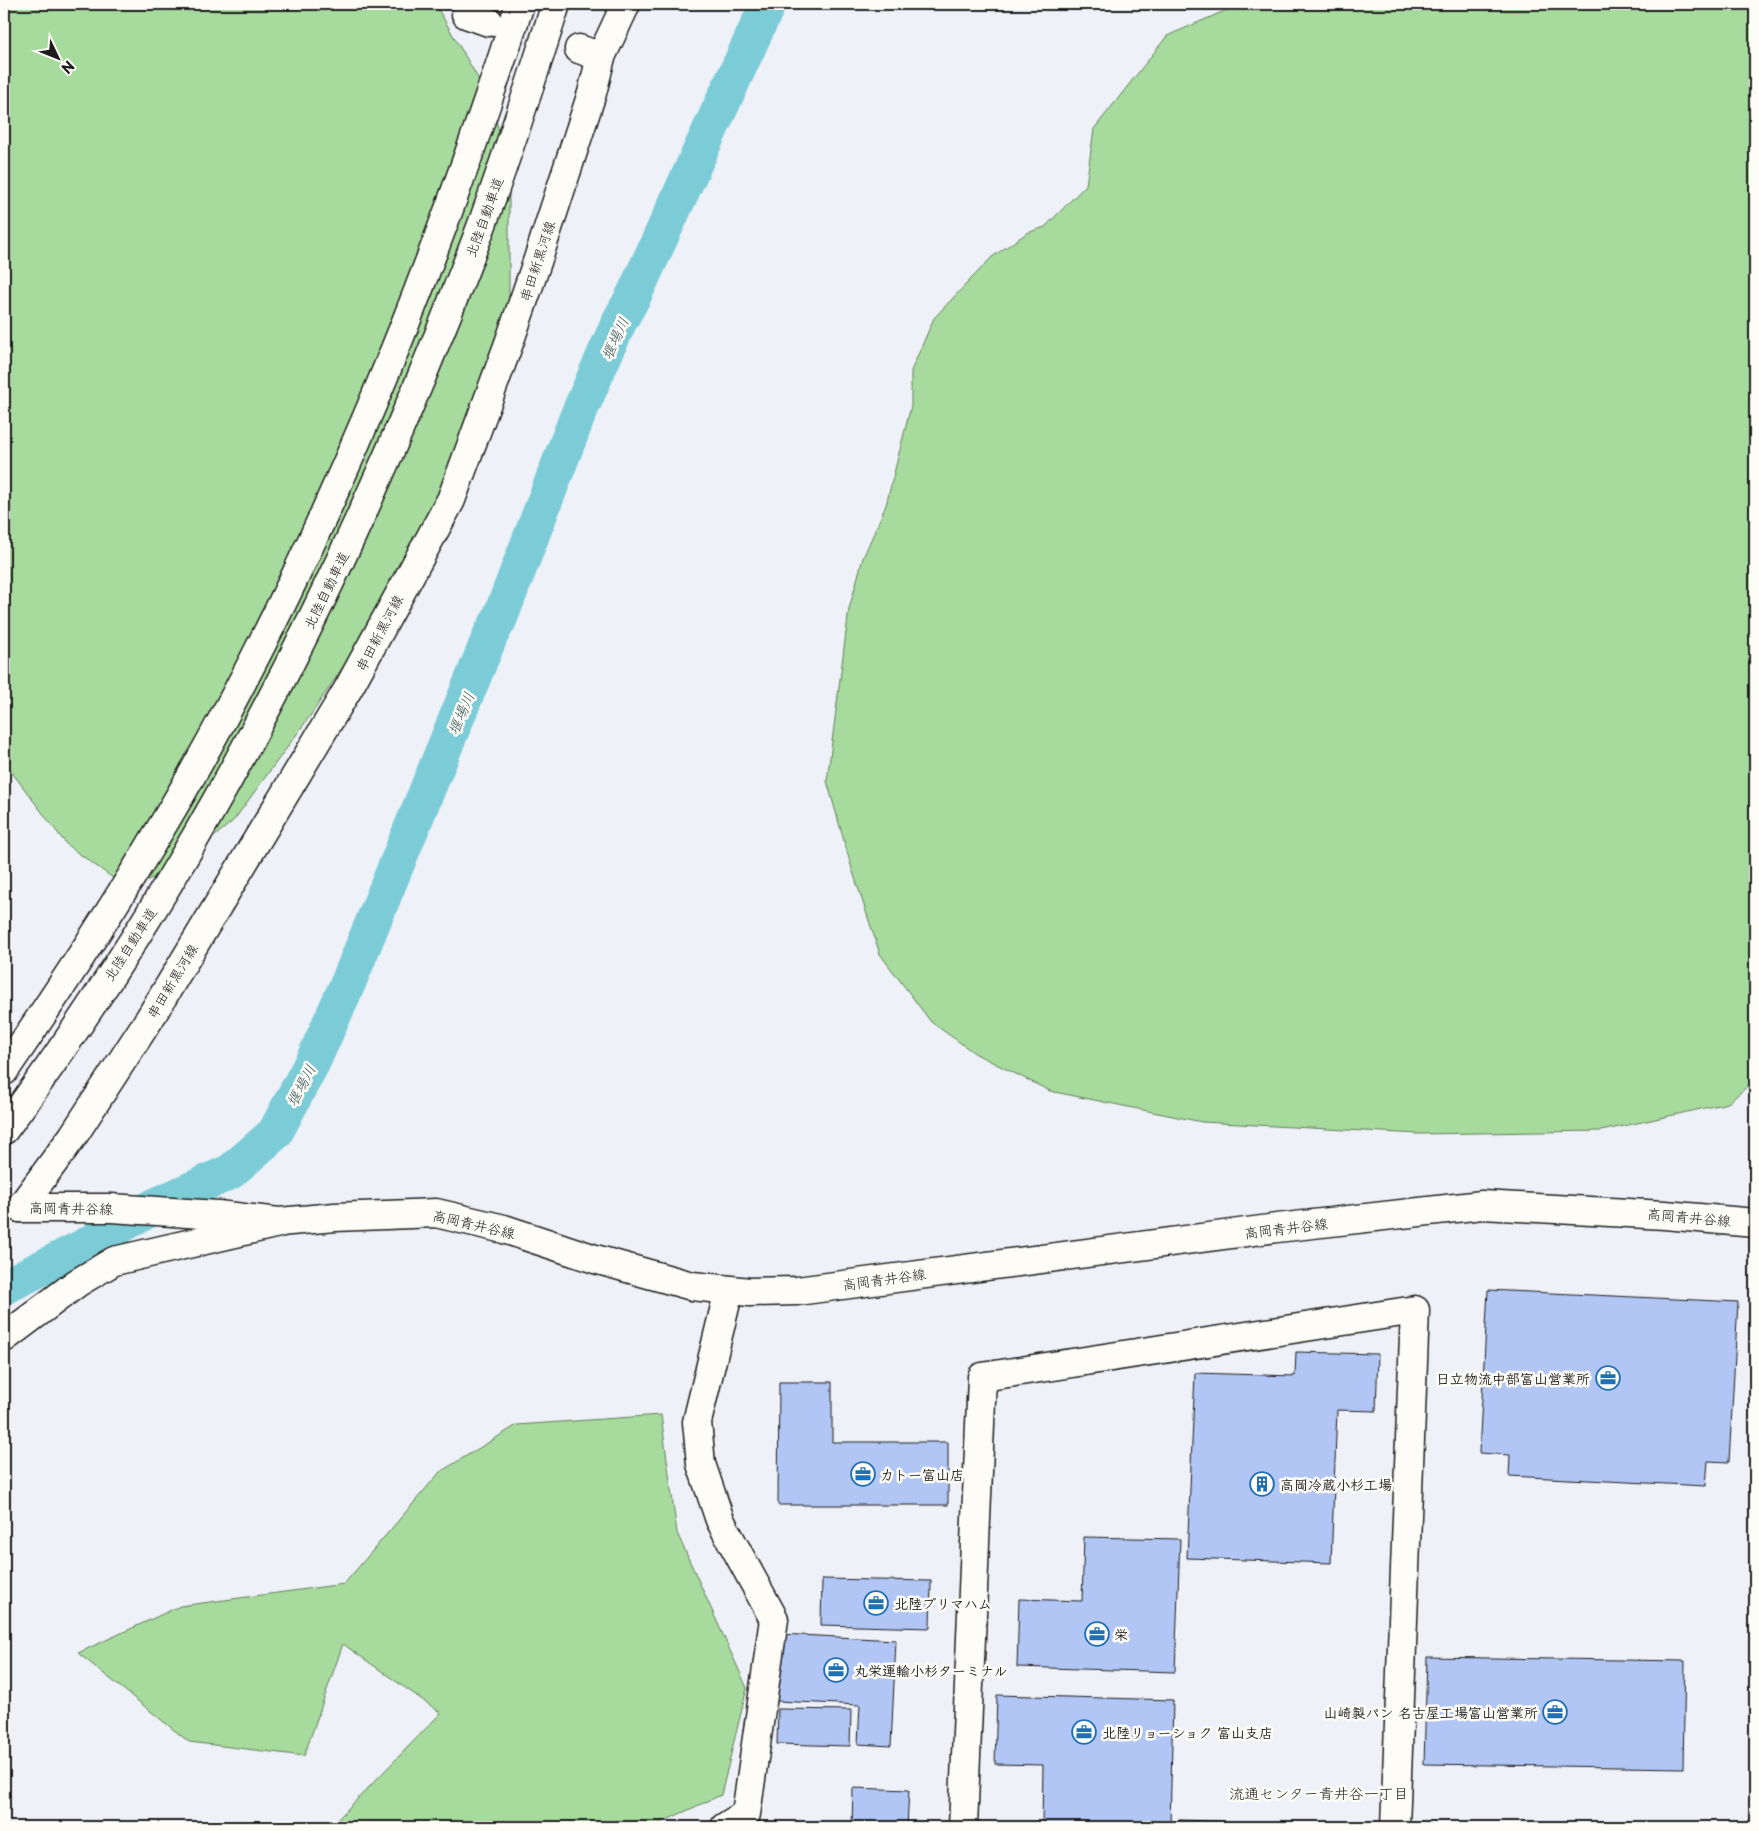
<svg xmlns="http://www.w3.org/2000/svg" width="1759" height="1831" font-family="'Playpen Sans','Klee One',sans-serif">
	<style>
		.green { fill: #a7db9d; stroke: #627c5c }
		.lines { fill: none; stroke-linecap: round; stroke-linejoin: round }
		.river { stroke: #7cccd7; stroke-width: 36 }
		.building { fill: #b1c6f5; stroke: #1c1c1c }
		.minor-tunnel { stroke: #ced1d6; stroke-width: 28; stroke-dasharray: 28 14; stroke-linecap: butt }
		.minor-casing { stroke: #1c1c1c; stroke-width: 31 }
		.major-casing { stroke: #1c1c1c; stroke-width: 31 }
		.highway-casing { stroke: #1c1c1c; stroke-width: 31 }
		.minor { stroke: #fdfcf7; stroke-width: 28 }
		.major { stroke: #fdfcf7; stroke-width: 28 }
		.highway { stroke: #fdfcf7; stroke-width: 28 }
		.labels { text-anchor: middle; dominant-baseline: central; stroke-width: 5; stroke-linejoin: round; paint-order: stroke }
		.street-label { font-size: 14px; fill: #1c1c1c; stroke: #fdfcf7 }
		.poi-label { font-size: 14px; font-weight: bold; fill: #1c1c1c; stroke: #fdfcf7; text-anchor: start }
		.water-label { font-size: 15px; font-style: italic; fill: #3e5a5d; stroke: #fdfcf7 }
		.neighbourhood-label { font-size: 15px; fill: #1c1c1c; stroke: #fdfcf7 }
	</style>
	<rect width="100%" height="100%" fill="#eef1f7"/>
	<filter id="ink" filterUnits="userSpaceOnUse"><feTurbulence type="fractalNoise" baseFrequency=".02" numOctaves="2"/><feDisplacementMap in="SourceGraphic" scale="10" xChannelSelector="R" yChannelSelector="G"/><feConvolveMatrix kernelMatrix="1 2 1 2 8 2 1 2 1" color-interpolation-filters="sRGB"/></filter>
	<g filter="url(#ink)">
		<g class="green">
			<polygon points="4,4 435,4 493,104 509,183 509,318 427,542 310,716 234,820 176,869 127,888 67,845 4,762"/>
			<polygon points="1248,4 1755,4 1755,1080 1728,1103 1601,1131 1418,1134 1202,1122 1050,1091 976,1054 931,1022 880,954 852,869 827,781 849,609 863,558 886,505 911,406 911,371 934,318 992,257 1027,233 1045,227 1086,185 1094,129 1167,36 1229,9"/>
			<polygon points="661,1415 677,1533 747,1688 721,1795 651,1827 368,1827 336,1821 441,1713 343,1644 304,1756 189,1742 78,1653 180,1606 344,1584 440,1472 517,1425"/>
		</g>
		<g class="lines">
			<polyline class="river" points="4,1287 83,1247 155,1206 230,1172 275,1133 314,1059 348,983 491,634 499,620 578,415 619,322 634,295 768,4"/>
		</g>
		<g class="building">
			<polygon points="1488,1290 1738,1302 1729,1462 1708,1461 1706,1486 1509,1476 1510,1455 1479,1453"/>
			<polygon points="1296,1352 1378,1354 1376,1411 1337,1410 1331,1563 1187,1558 1195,1373 1295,1376"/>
			<polygon points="779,1382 832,1382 832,1442 948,1442 948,1505 778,1505"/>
			<polygon points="1084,1537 1180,1539 1175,1672 1017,1667 1019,1599 1082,1601"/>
			<polygon points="822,1579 931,1581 930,1628 821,1625"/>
			<polygon points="780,1634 896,1640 891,1746 858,1744 860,1705 776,1701"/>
			<polygon points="1427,1657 1685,1661 1683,1768 1424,1764"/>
			<polygon points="997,1695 1173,1700 1170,1827 1042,1827 1043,1765 995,1764"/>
			<polygon points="778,1709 851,1710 850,1746 777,1744"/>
			<polygon points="853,1788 909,1790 907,1827 852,1827"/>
			<polygon points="1179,1820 1360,1826 1179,1827"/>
		</g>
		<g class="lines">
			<polyline class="minor-tunnel" points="489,22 579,49"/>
			<g class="minor-casing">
				<g id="minor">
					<polyline points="469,4 466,14 489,22"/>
					<polyline points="579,49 601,57"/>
					<polyline points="4,1338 77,1283 114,1261 279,1223"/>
					<polyline points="725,1827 746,1814 774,1619 720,1520 701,1464 697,1422 729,1290"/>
					<polyline points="963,1827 982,1377 1415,1310 1395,1827"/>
				</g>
			</g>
			<g class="major-casing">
				<g id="major">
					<polyline points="20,1208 111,1208 218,1215 279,1222 335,1217 436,1213 504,1229 595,1259 692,1286 750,1292 797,1291 1277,1228 1482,1205 1665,1215 1755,1223"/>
					<polyline points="20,1208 73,1136 150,1018 348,689 451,500 509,343 538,259 592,93 601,57 626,4"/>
				</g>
			</g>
			<g class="highway-casing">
				<g id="highway">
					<path d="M4,1071c62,-90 122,-182 177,-277 143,-249 250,-517 339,-790"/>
					<path d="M4,1130c201,-271 353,-577 473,-892 29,-77 54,-156 79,-234"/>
				</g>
			</g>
			<use href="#minor" class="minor"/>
			<use href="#major" class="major"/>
			<use href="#highway" class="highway"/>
		</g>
	</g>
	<defs>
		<g id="office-ring" transform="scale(1.25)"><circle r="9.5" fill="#fdfcf7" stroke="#1f6fb2" stroke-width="1.5"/><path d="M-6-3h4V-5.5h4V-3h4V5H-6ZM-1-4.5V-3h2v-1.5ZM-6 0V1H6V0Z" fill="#1f6fb2"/></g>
		<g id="building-ring" transform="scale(1.25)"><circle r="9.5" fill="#fdfcf7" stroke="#1f6fb2" stroke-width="1.5"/><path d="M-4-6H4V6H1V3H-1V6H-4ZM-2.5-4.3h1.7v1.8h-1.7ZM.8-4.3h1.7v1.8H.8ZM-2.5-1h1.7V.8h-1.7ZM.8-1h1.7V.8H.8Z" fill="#1f6fb2"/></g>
	</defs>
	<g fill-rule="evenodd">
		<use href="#office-ring" x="1608" y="1378"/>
		<use href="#office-ring" x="863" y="1474"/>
		<use href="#building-ring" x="1262" y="1484"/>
		<use href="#office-ring" x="876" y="1603"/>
		<use href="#office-ring" x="1097" y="1634"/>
		<use href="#office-ring" x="836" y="1670"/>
		<use href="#office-ring" x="1555" y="1712"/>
		<use href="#office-ring" x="1084" y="1732"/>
	</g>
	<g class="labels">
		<g class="street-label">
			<text transform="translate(484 217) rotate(-70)">北陸自動車道</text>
			<text transform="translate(537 261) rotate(-72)">串田新黒河線</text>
			<text transform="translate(326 590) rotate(-64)">北陸自動車道</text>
			<text transform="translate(379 633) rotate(-62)">串田新黒河線</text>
			<text transform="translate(130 944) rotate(-57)">北陸自動車道</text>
			<text transform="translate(172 981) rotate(-59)">串田新黒河線</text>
			<text transform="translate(71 1208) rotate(1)">高岡青井谷線</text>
			<text transform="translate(1689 1217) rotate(5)">高岡青井谷線</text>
			<text transform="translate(474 1224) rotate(13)">高岡青井谷線</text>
			<text transform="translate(1286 1228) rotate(-7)">高岡青井谷線</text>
			<text transform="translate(884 1279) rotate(-8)">高岡青井谷線</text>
		</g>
		<g class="poi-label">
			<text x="1590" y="1378" text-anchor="end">日立物流中部富山営業所</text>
			<text x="880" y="1474">カトー富山店</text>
			<text x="1280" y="1484">高岡冷蔵小杉工場</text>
			<text x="894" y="1603">北陸プリマハム</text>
			<text x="1114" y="1634">栄</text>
			<text x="854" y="1670">丸栄運輸小杉ターミナル</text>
			<text x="1538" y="1712" text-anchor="end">山崎製パン 名古屋工場富山営業所</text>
			<text x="1102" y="1732">北陸リョーショク 富山支店</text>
		</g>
		<g class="water-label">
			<text transform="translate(614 338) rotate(-65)">堰場川</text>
			<text transform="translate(460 713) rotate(-67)">堰場川</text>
			<text transform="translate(300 1085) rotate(-62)">堰場川</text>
		</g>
		<g class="neighbourhood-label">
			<text x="1319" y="1792">流通センター青井谷一丁目</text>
		</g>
	</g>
	<rect width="1759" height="1831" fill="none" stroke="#fdfcf7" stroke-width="20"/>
	<rect x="10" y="10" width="1739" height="1811" fill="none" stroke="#1c1c1c" stroke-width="2" filter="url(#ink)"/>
	<g transform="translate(58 58) rotate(133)" stroke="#fdfcf7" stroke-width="4" paint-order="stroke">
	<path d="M0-4L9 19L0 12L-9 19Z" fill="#1c1c1c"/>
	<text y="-8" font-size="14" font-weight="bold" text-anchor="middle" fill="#1c1c1c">N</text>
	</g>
</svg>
